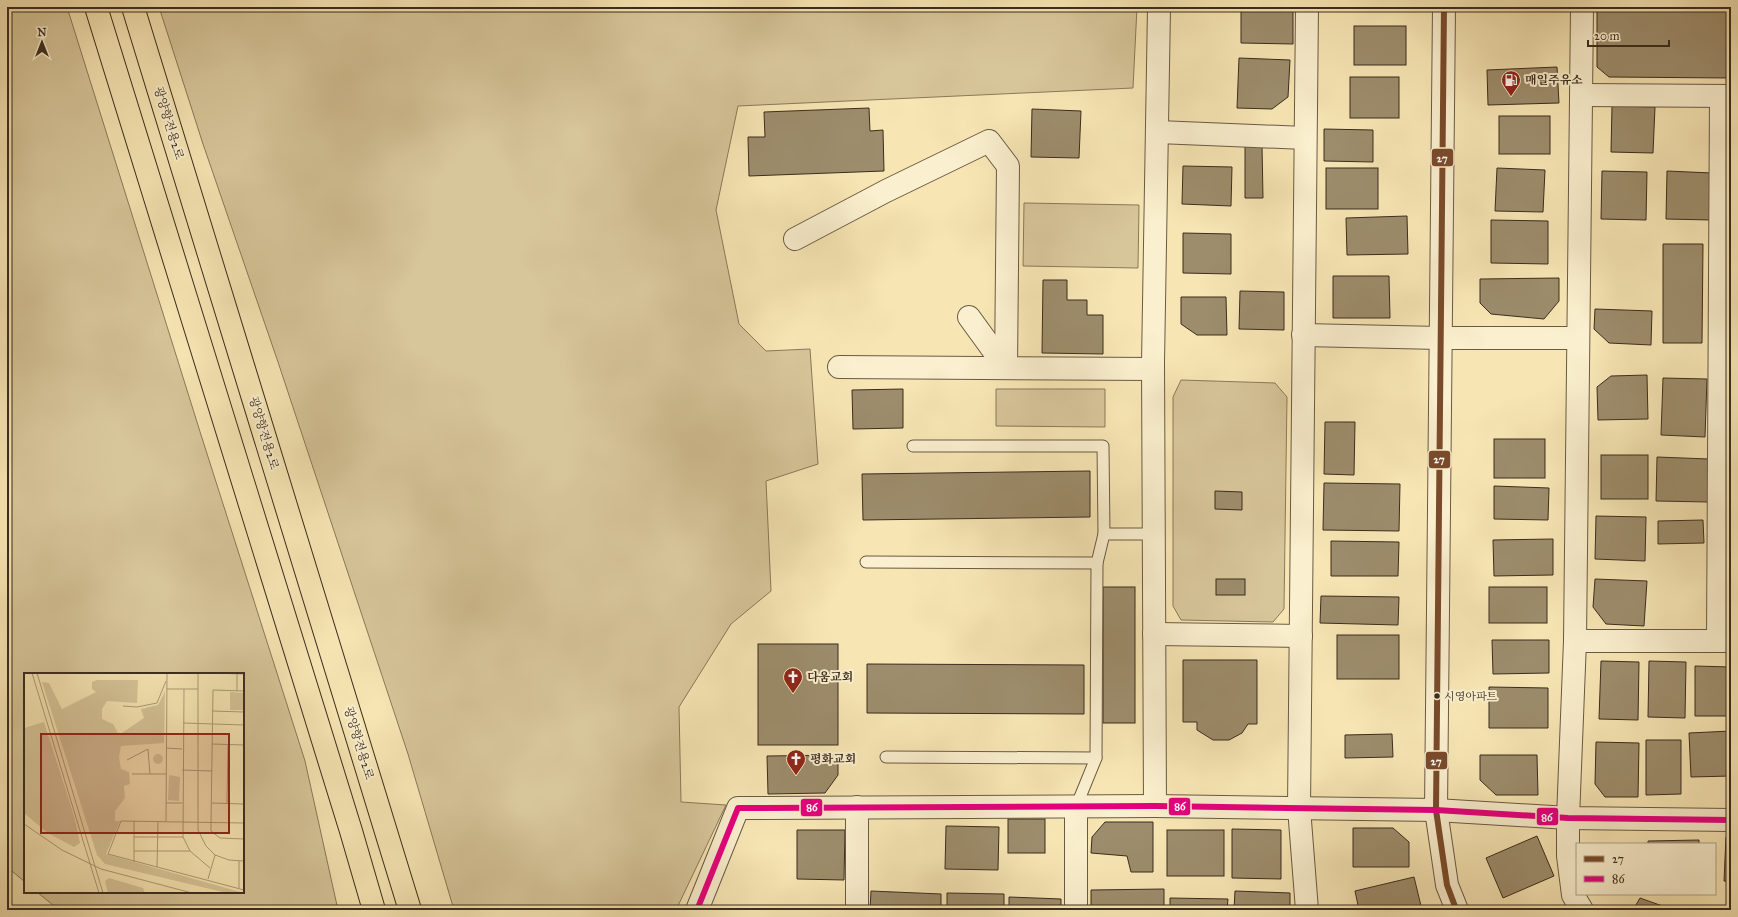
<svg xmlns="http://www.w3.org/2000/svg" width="1738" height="917" font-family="'IM FELL Great Primer','Noto Serif KR',serif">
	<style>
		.green { fill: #d7c69a; stroke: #89795c }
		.building { fill: #9d8d6c; stroke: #3b2c1e }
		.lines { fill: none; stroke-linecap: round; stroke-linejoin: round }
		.service-casing { stroke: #6a5a44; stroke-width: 13 }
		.minor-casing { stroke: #6a5a44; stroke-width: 24 }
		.tertiary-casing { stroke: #6a5a44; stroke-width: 24 }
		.trunk-casing { stroke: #3b2c1e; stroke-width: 24 }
		.service { stroke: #faefce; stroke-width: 11 }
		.minor { stroke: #faefce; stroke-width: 22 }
		.tertiary { stroke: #faefce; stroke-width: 22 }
		.trunk { stroke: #f7e6b4; stroke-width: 22 }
		.bus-1-casing { stroke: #faefce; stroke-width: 9 }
		.bus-2-casing { stroke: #faefce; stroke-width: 9 }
		.bus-1 { stroke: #7a4b2a; stroke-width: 6 }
		.bus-2 { stroke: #e5007d; stroke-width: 6 }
		.bus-dot { fill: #3b2c1e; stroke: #faefce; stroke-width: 1.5 }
		.labels { text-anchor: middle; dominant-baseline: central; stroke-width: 4; stroke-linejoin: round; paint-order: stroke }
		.bus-label { font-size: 11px; fill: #3b2c1e; stroke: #faefce; text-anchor: start }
		.poi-label { font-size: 12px; font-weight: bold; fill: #3b2c1e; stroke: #faefce; text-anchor: start }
		.street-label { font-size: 12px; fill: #3b2c1e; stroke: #faefce }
		.inset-road { fill: none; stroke: #ac9c78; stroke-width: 1 }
		.view { fill: #8f2418; fill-opacity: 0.15; stroke: #8f2418; stroke-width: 2 }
		.inset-edge { fill: none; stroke: #3b2c1e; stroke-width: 2 }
		.line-badge { stroke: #faefce; stroke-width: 1.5 }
		.badge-label { font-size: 11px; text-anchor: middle; font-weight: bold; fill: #fff }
	</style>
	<rect width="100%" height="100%" fill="#f7e6b4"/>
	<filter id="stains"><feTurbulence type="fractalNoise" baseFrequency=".005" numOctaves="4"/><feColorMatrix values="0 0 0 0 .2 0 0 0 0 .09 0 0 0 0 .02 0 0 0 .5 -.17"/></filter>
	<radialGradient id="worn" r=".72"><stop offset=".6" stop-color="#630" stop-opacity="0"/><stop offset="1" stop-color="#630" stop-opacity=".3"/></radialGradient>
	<g class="green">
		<polygon points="7,7 67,7 202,438 305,761 338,910 59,910 37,892 243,892 243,674 25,674 25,882 7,867"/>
		<polygon points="159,7 1137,7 1133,88 738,106 716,210 739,324 766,351 810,349 818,464 766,481 771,591 731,624 679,707 681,802 726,805 676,910 454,910 408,754 278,362 203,144"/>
		<polygon points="1024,203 1139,205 1138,268 1023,266"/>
		<polygon points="1181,380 1275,383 1287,397 1284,609 1273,622 1181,620 1173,606 1173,397"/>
		<polygon points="996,389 1105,389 1105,427 996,426"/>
	</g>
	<g class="building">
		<polygon points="1241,7 1293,7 1293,44 1241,43"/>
		<polygon points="1357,7 1405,7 1405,11 1357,8"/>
		<polygon points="1597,7 1731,7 1731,78 1609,77 1597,67"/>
		<rect x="1354" y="26" width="52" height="39"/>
		<polygon points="1239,58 1290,60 1288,97 1272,109 1237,108"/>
		<polygon points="1557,67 1559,103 1488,105 1487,70"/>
		<rect x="1350" y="77" width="49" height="41"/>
		<polygon points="1612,106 1655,107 1653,153 1611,152"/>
		<polygon points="869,108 870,131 883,130 884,171 749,176 748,137 765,137 764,112"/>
		<polygon points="1032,109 1081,111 1079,158 1031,157"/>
		<rect x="1499" y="116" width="51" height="38"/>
		<polygon points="1324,129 1373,130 1373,162 1324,161"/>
		<polygon points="1245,146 1262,146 1263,198 1245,198"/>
		<polygon points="1183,166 1232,167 1231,206 1182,204"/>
		<rect x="1326" y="168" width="52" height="41"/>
		<polygon points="1497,168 1545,170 1543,212 1495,211"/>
		<polygon points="1602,171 1647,172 1646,220 1601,219"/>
		<polygon points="1667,171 1712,173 1711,220 1666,219"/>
		<polygon points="1407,216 1408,254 1347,255 1346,218"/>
		<polygon points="1491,220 1548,221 1548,264 1491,263"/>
		<polygon points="1183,233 1231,234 1231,274 1183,273"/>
		<polygon points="1663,244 1703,244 1702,343 1663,343"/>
		<polygon points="1333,276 1389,276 1390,318 1333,318"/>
		<polygon points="1559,278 1559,301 1544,319 1491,314 1480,303 1480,279"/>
		<polygon points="1043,280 1067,280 1067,300 1087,300 1087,315 1103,315 1103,354 1042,353"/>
		<polygon points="1240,291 1284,292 1284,330 1239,329"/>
		<polygon points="1181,297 1226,297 1227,335 1197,335 1181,324"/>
		<polygon points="1595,309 1652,311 1651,345 1609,343 1594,329"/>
		<polygon points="1647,375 1648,419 1598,420 1597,387 1611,376"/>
		<polygon points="1663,378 1707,379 1705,437 1661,435"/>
		<polygon points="903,389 903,428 853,429 852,390"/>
		<polygon points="1325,422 1355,422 1354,475 1324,474"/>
		<rect x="1494" y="439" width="51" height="39"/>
		<rect x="1601" y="455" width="47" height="44"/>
		<polygon points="1657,457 1709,459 1708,502 1656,501"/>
		<polygon points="1090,471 1090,517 863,520 862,474"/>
		<polygon points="1324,483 1400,484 1399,531 1323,530"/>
		<polygon points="1494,486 1549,488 1548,520 1494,519"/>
		<polygon points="1215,491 1242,492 1242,510 1215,509"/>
		<polygon points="1596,516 1646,517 1645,561 1595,559"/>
		<polygon points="1703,520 1704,543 1658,544 1658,521"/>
		<polygon points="1553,539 1553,575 1494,576 1493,540"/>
		<polygon points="1331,541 1399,542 1398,576 1331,576"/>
		<rect x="1216" y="579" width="29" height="16"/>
		<polygon points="1595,579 1647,581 1644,626 1606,624 1593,607"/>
		<rect x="1103" y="587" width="32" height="136"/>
		<rect x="1489" y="587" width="58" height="36"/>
		<polygon points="1321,596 1399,597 1398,625 1320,623"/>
		<rect x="1337" y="635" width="62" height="44"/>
		<polygon points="1492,640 1549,640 1549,673 1493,674"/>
		<rect x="758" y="644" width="80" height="101"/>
		<polygon points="1183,660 1257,660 1257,724 1248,724 1242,733 1229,740 1213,740 1197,730 1197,722 1183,722"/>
		<polygon points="1601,661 1639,662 1638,720 1599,719"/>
		<polygon points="1649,661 1686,662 1685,718 1648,717"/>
		<polygon points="867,664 1084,665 1084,714 867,713"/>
		<polygon points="1695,666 1731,667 1731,716 1695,716"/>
		<polygon points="1489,687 1548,688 1548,728 1489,728"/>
		<polygon points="1731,731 1731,776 1691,777 1689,733"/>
		<polygon points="1392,734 1393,757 1345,758 1345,735"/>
		<polygon points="1646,740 1681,740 1681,794 1646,795"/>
		<polygon points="1596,742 1639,743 1638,797 1605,797 1595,784"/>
		<polygon points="838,755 838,775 825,793 768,794 767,756"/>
		<polygon points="1480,755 1537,755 1538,795 1496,795 1480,780"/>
		<rect x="1008" y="819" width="37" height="34"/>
		<polygon points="1105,822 1153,822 1153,872 1131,872 1127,856 1091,853 1092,837"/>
		<polygon points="946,826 999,827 998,870 945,869"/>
		<polygon points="1353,828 1393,828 1409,842 1409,867 1353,867"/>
		<polygon points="1232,829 1281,830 1281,879 1232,878"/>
		<polygon points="797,830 845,830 844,880 797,879"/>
		<rect x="1167" y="830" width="57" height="46"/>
		<polygon points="1537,836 1554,876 1503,898 1486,858"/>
		<polygon points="1726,837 1731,837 1731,882 1724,881"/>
		<polygon points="1699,840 1699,844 1648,844 1648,841"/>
		<polygon points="1414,877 1422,910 1359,910 1355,891"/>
		<polygon points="1164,889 1164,910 1091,910 1091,890"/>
		<polygon points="871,891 941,894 941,910 870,910"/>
		<polygon points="1235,891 1290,893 1290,910 1234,910"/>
		<polygon points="947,893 1004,894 1004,910 947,910"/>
		<polygon points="1009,897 1061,899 1061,910 1009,910"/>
		<polygon points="1170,898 1228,899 1227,910 1170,910"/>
		<polygon points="1640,898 1671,909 1698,910 1633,910"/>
	</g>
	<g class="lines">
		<g class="service-casing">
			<g id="service">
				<polyline points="913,446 1103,446 1104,534"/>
				<polyline points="866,562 1097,563"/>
				<polyline points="886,757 1096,758"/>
				<polyline points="1076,807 1096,758 1097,563 1104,534 1154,534"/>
			</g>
		</g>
		<g class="minor-casing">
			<g id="minor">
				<polyline points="1307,7 1299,808 1307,910"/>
				<polyline points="1582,7 1575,641 1568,818 1568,856 1573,895 1582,910"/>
				<polyline points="1582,95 1731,96"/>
				<polyline points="1158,132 1305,138"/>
				<polyline points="795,239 886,191 989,141 1008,166 1006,368"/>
				<polyline points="969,317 1006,368"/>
				<polyline points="1303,335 1440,338 1578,338"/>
				<polyline points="839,367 1153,369"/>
				<polyline points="1154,634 1301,636"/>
				<polyline points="1575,641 1731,641"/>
				<polyline points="1718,641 1721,96"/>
				<polyline points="1155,806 1153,363 1159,7"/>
				<polyline points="857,807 857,910"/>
				<polyline points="1076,807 1076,910"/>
				<polyline points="697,910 738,808 1155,806 1436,810 1568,818 1731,820"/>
			</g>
		</g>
		<g class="tertiary-casing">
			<polyline id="tertiary" points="1444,7 1436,810 1447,885 1457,910"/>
		</g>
		<g class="trunk-casing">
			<g id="trunk">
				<polyline points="96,7 351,831 374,910"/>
				<polyline points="133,7 410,910"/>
			</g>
		</g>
		<use href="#service" class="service"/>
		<use href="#minor" class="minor"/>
		<use href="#tertiary" class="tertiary"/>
		<use href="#trunk" class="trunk"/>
		<g class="bus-1-casing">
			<polyline id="bus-1" points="1444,7 1436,810 1447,885 1456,909"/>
		</g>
		<g class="bus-2-casing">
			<polyline id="bus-2" points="697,910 738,808 1155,806 1436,810 1568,818 1731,820"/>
		</g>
		<use href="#bus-1" class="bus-1"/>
		<use href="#bus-2" class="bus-2"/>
	</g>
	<defs>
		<g id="fuel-pin" transform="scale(1)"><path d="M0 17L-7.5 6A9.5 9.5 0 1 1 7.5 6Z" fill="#8f2418" stroke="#faefce"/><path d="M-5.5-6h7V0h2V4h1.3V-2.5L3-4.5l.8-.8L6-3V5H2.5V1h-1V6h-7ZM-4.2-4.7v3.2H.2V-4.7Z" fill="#fff"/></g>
		<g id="church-pin" transform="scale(1)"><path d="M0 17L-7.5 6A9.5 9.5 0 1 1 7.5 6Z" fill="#8f2418" stroke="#faefce"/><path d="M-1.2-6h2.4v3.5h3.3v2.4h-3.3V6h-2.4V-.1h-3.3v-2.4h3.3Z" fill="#fff"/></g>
	</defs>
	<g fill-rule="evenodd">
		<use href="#fuel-pin" x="1511" y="80"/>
		<use href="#church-pin" x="793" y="677"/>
		<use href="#church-pin" x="796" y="759"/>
	</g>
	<circle class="bus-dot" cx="1437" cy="696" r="3.5"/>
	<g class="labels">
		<g class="bus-label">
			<text x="1444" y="696">시영아파트</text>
		</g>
		<g class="poi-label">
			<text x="1525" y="80">매일주유소</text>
			<text x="807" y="677">다움교회</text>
			<text x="810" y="759">평화교회</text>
		</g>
		<g class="street-label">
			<text transform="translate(169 123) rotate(73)">광양항전용2로</text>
			<text transform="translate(264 433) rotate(73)">광양항전용2로</text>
			<text transform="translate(359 743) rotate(73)">광양항전용2로</text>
		</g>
	</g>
	<g transform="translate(24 673)">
		<rect width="220" height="220" fill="#f7e6b4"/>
		<path d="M73,7h41l-1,23 -30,-2 -5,8v10l11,5 6,11 25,-17 -3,-9 17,-4 7,-14 -1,52 -43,3 -2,11 2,12 8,3 1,12 -6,2 1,12 -10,13v10h5l-14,33 138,39h-17l-122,-29 -8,-9 -55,-173 7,1 13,26 34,-17 -4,-3v-7zM206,19l14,1v17h-14zM20,49l30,94 6,27 -6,4 -26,-14 -24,-20v-85zM129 86a5 5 0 1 1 10 0a5 5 0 1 1-10 0ZM145,102l11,2 -1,24 -11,-1zM85,205l34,10 2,5h-37l-3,-12z" fill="#d7c69a"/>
		<path class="inset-road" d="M8,0l67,220M13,0l66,220M174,0v157l8,16 9,9 14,5 15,1M186,0l34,1M213,0v18M143,16h31M160,16l-1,148 7,14 20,17M220,18l-31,-1 -2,133v8l9,7 24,1M99,33l14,1 20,-4 9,-22M188,38l32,1M159,50l61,2M188,71l32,1M142,75l16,1M103,87l21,-11 2,25M158,97l30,1M108,101h34M142,130h16M188,130l32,1M203,130l1,-59M110,148v41M142,148l1,-148M220,150l-123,-2 -13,33 136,36M0,151l38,26 39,19 91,24M110,164h49M110,178h56M133,194l1,-46M184,206l7,-24M215,215v-27"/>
		<path class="view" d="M17,61h188v99h-188z"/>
		<rect width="220" height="220" class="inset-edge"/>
	</g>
	<g class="line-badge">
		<rect x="1431" y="148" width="23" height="19" rx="4" fill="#7a4b2a"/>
		<rect x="1428" y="450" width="23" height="19" rx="4" fill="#7a4b2a"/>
		<rect x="1425" y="751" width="23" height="19" rx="4" fill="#7a4b2a"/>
		<rect x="1168" y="797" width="23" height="19" rx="4" fill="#e5007d"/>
		<rect x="800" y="798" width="23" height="19" rx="4" fill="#e5007d"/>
		<rect x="1536" y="807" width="23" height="19" rx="4" fill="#e5007d"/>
	</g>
	<g class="badge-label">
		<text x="1442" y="162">27</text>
		<text x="1439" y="463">27</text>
		<text x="1436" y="765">27</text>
		<text x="1180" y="810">86</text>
		<text x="812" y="811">86</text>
		<text x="1547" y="821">86</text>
	</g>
	<rect width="1738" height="917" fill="none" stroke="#f7e6b4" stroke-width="24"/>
	<rect x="8" y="8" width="1722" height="901" fill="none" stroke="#3b2c1e" stroke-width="2"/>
	<rect x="12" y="12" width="1714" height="893" fill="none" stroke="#3b2c1e"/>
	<rect x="1576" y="843" width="140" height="52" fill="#faefce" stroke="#aea188"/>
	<rect x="1584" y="856" width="20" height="6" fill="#7a4b2a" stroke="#aea188"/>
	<text x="1612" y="863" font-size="12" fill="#3b2c1e">27</text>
	<rect x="1584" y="876" width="20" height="6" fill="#e5007d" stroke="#aea188"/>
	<text x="1612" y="883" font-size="12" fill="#3b2c1e">86</text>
	<g transform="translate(42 42)" stroke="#faefce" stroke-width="3" paint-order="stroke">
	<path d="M0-3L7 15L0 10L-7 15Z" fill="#3b2c1e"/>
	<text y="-6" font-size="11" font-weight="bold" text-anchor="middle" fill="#3b2c1e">N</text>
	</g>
	<path d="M1588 40v6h81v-6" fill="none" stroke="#3b2c1e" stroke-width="2"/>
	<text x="1594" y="40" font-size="12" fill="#3b2c1e" stroke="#faefce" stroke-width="3" paint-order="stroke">20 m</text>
	<rect width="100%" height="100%" filter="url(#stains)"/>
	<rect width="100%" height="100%" fill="url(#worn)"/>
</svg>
